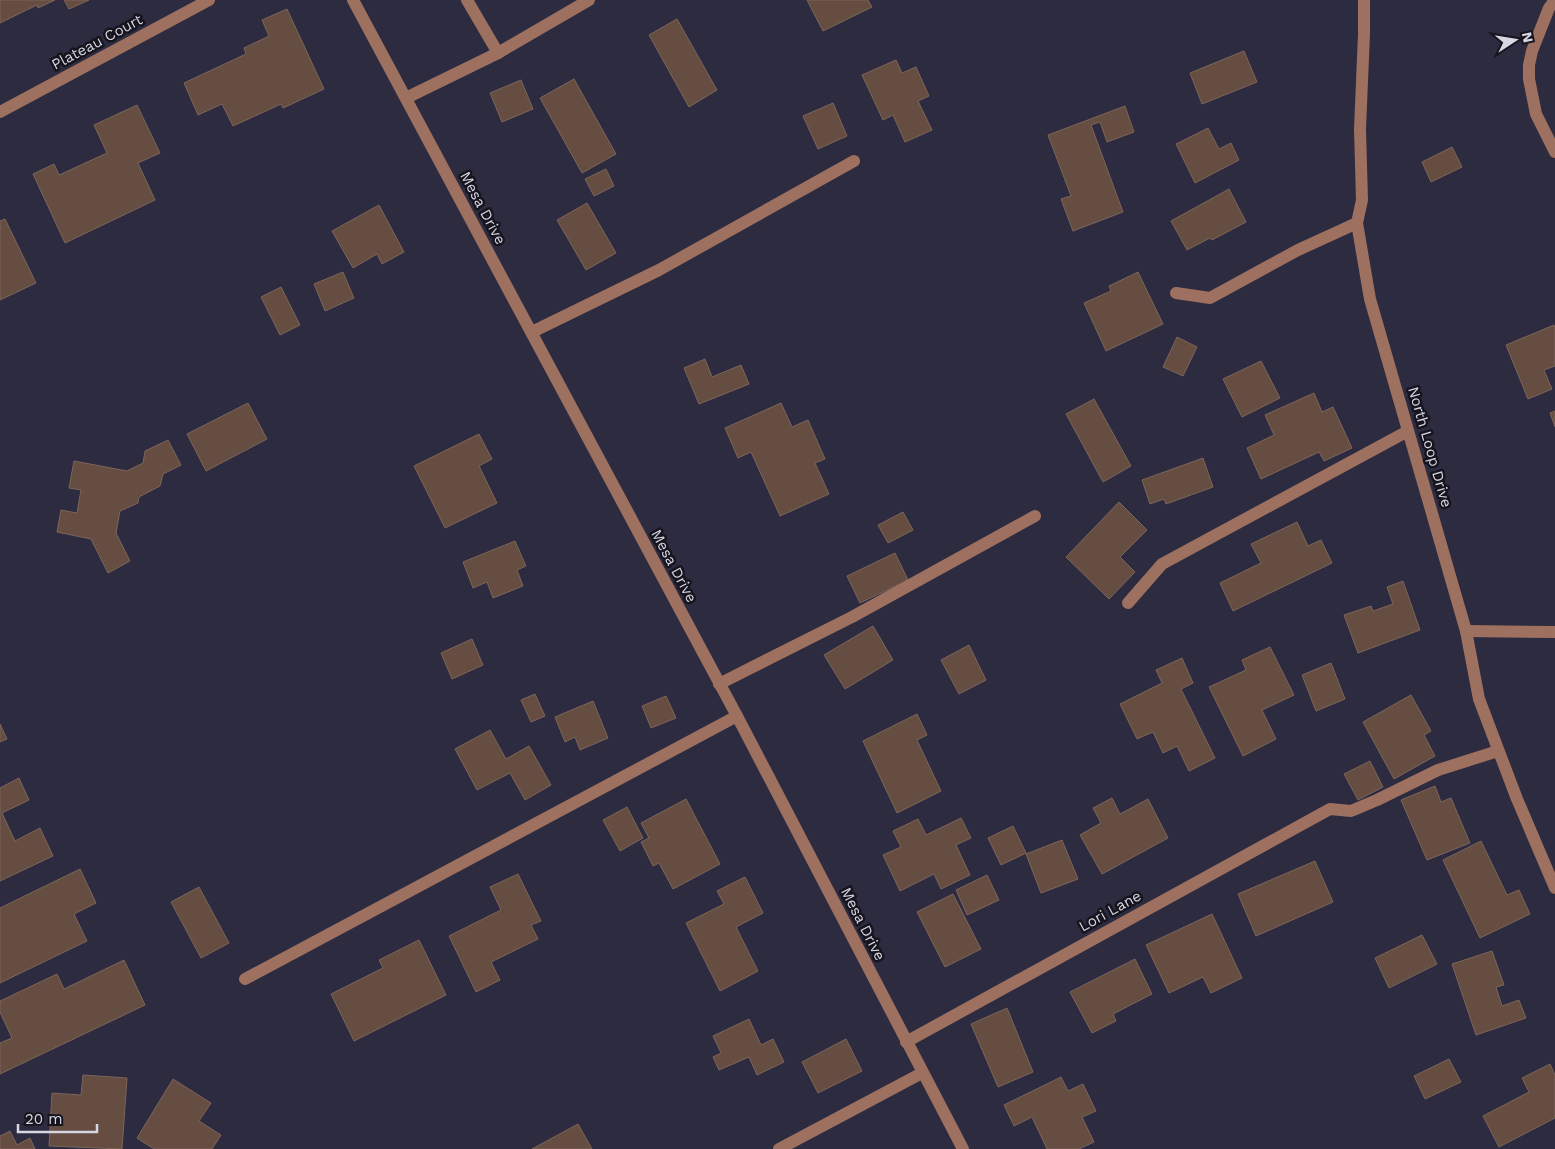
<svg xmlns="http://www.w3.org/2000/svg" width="1555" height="1149" font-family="'Work Sans',sans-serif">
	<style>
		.building { fill: #654d42; stroke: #7e655a }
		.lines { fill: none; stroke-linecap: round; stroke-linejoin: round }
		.minor { stroke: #9d7060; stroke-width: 12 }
		.labels { text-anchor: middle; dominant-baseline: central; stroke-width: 5; stroke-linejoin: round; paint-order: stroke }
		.street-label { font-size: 15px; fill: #d7d6e3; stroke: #16151e }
	</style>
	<rect width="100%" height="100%" fill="#2d2b3f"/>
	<g class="building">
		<polygon points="0,0 55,0 38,8 37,5 0,23"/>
		<polygon points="64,0 89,0 69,9"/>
		<polygon points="807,0 868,0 872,7 823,31"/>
		<polygon points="287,9 324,89 283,108 281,104 233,126 222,104 198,115 184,83 246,54 244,48 269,36 262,20"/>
		<polygon points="677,19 717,90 689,107 649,35"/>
		<polygon points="1244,51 1257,82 1202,104 1190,73"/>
		<polygon points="896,60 902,73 916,67 929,96 918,101 932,130 905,142 893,115 883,120 862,75"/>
		<polygon points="574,79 616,154 582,173 540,98"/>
		<polygon points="521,80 533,109 502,122 490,93"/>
		<polygon points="833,103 847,136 818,149 803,116"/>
		<polygon points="137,105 160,153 138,163 155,200 65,243 33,174 54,164 59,175 107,153 94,125"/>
		<polygon points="1125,106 1134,132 1107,142 1100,122 1091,125 1123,212 1073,231 1061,199 1071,196 1048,135"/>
		<polygon points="1208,128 1219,149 1231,143 1239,160 1195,183 1176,144"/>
		<polygon points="1452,147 1462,167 1431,182 1422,162"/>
		<polygon points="606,169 614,186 594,196 585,179"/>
		<polygon points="1229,189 1246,222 1212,240 1210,238 1187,250 1171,221"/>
		<polygon points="587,203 616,253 586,270 557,220"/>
		<polygon points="379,205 404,252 382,264 377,254 353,268 332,231"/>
		<polygon points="5,219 36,283 0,300 0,221"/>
		<polygon points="343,272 354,298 325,311 314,284"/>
		<polygon points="1138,272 1163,324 1106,351 1084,303 1111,291 1109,286"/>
		<polygon points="281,287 300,325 280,335 261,297"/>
		<polygon points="1554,325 1555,328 1555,366 1544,370 1552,389 1528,399 1506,345"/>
		<polygon points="1177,337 1197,347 1183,376 1163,367"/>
		<polygon points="705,359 712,377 741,365 749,384 699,404 684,368"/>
		<polygon points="1261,361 1280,398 1242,417 1223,379"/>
		<polygon points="1314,393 1322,412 1333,407 1352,448 1324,461 1319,452 1261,479 1247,448 1274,435 1265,415"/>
		<polygon points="1094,399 1131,466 1103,482 1066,414"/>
		<polygon points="248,403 267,439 206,471 187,434"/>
		<polygon points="781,403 792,427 808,420 825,459 815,463 829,494 780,516 751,452 738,458 725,428"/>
		<polygon points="1555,411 1555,427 1550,413"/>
		<polygon points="479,434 492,459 479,466 497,503 445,528 414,466"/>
		<polygon points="168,440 181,465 163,474 160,486 139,497 138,503 120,511 116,533 130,561 108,573 91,539 57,532 61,510 77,513 81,490 69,488 74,461 127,471 143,463 145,451"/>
		<polygon points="1203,458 1213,487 1166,504 1164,499 1150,504 1142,480"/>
		<polygon points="1119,502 1147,530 1120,557 1135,572 1109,599 1066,557"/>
		<polygon points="903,512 913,530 888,543 878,525"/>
		<polygon points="1297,522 1308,546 1321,540 1332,563 1233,611 1220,583 1261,563 1251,544"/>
		<polygon points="515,541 526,566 517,570 523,586 493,598 487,582 473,588 463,562"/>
		<polygon points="895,553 908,580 860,603 847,576"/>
		<polygon points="1403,581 1420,630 1358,653 1344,615 1371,606 1373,611 1393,604 1387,587"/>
		<polygon points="873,626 893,660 845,689 824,655"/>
		<polygon points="472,639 483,665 452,679 441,653"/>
		<polygon points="969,645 986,680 959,694 941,660"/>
		<polygon points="1270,647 1294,695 1262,710 1276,739 1243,756 1209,687 1246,670 1242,660"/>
		<polygon points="1182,658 1193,683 1181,689 1215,758 1189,771 1177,746 1163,753 1153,732 1137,739 1120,704 1162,683 1156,670"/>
		<polygon points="1331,663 1345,699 1316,711 1302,675"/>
		<polygon points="535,694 545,716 531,722 521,700"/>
		<polygon points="1411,695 1431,731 1424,735 1435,756 1394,779 1363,722"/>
		<polygon points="666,696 676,718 651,728 642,706"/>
		<polygon points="593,701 608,738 580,750 575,737 565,742 555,717"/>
		<polygon points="917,714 927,735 917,740 941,791 897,813 863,741"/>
		<polygon points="0,724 7,739 0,742"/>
		<polygon points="490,730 506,759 529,746 551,785 525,800 510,773 477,790 455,749"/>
		<polygon points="1370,761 1383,787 1358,800 1344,774"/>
		<polygon points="19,778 29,800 2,813 15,841 40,828 53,856 0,881 0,788"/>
		<polygon points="1435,786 1441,802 1451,798 1470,843 1427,860 1401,800"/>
		<polygon points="1112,798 1120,814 1148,799 1168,838 1102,874 1080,835 1101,823 1093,808"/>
		<polygon points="686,799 720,864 673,889 659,863 653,866 641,842 649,838 641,823"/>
		<polygon points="627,807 643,838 620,851 603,820"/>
		<polygon points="961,818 971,838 956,845 970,875 941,889 934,874 900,891 883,855 901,847 893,831 918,819 926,835"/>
		<polygon points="1013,826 1026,853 1001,865 988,838"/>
		<polygon points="1062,840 1078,879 1041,893 1026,854"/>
		<polygon points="1481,841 1507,895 1519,890 1530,914 1480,938 1443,860"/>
		<polygon points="1315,861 1333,902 1256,936 1238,894"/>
		<polygon points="80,869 96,903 74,914 87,941 0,983 0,908"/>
		<polygon points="518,874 541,921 531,925 538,939 491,962 500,980 476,992 449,936 501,910 490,887"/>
		<polygon points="987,875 999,900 967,915 956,890"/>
		<polygon points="745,877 763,913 736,927 758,971 720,991 686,923 724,904 717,891"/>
		<polygon points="199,887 229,943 201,958 171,902"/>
		<polygon points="953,894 981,949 945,967 917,912"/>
		<polygon points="1212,914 1242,978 1211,993 1203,977 1169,993 1146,945"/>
		<polygon points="1422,935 1437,964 1389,988 1375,958"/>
		<polygon points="419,940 446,995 354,1041 331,994 383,968 379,960"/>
		<polygon points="1492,951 1504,985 1496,987 1502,1006 1519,1000 1526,1018 1476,1035 1452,964"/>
		<polygon points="1135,959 1152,994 1113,1014 1116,1021 1092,1033 1070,992"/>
		<polygon points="124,960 145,1005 0,1074 0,1043 12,1038 0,1012 0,1001 57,974 64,989"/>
		<polygon points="1007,1008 1033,1072 998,1087 971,1024"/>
		<polygon points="749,1019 761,1045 773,1039 784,1062 757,1075 749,1057 719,1070 713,1057 721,1053 713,1036"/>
		<polygon points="846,1039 862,1071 818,1093 802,1062"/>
		<polygon points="1449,1059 1461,1082 1425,1099 1414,1076"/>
		<polygon points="1550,1064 1555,1075 1555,1118 1499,1147 1483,1116 1529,1092 1522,1078"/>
		<polygon points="83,1075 127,1078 122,1149 49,1146 52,1093 81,1095"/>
		<polygon points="1061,1077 1068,1091 1083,1084 1096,1111 1082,1117 1094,1142 1079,1149 1047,1149 1032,1117 1014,1126 1004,1105"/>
		<polygon points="173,1079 211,1103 199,1121 221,1135 212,1149 154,1149 137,1138"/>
		<polygon points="578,1124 592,1149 532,1149"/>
		<polygon points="10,1131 17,1145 30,1138 35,1149 0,1149 0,1136"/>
	</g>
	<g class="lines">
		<g class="minor">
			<polyline points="353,0 737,716 963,1149"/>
			<polyline points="467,0 498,53"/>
			<polyline points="1364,0 1364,34 1360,129 1362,200 1357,223 1370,299 1466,631 1479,699 1517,799 1555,888"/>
			<polyline points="1555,0 1549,8 1532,51 1529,65 1529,79 1536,114 1555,152"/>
			<polyline points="406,98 498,53 589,0"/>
			<polyline points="0,112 209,0"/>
			<polyline points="1176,293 1210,298 1298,250 1357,223"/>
			<polyline points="532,332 659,270 854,161"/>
			<polyline points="1128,603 1162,564 1408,431"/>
			<polyline points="1466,631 1555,632"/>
			<polyline points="719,684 852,617 1035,516"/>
			<polyline points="245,979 737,716"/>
			<polyline points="906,1042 1330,809 1351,811 1377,800 1438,770 1498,751"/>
			<polyline points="779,1149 922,1073"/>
		</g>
	</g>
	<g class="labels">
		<g class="street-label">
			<text transform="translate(97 42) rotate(-28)">Plateau Court</text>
			<text transform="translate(483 208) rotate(62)">Mesa Drive</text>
			<text transform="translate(1430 447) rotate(74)">North Loop Drive</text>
			<text transform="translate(674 566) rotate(62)">Mesa Drive</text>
			<text transform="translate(1110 911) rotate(-29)">Lori Lane</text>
			<text transform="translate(863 924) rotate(63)">Mesa Drive</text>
		</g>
	</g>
	<g transform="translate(1515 40) rotate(78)" stroke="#16151e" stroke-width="4" paint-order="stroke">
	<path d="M0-4L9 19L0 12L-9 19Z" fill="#d7d6e3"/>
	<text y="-8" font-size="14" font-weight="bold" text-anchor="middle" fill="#d7d6e3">N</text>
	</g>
	<path d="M18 1124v8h79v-8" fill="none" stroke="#d7d6e3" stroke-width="2.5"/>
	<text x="25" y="1124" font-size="15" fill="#d7d6e3" stroke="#16151e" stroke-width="4" paint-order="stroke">20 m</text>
</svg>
